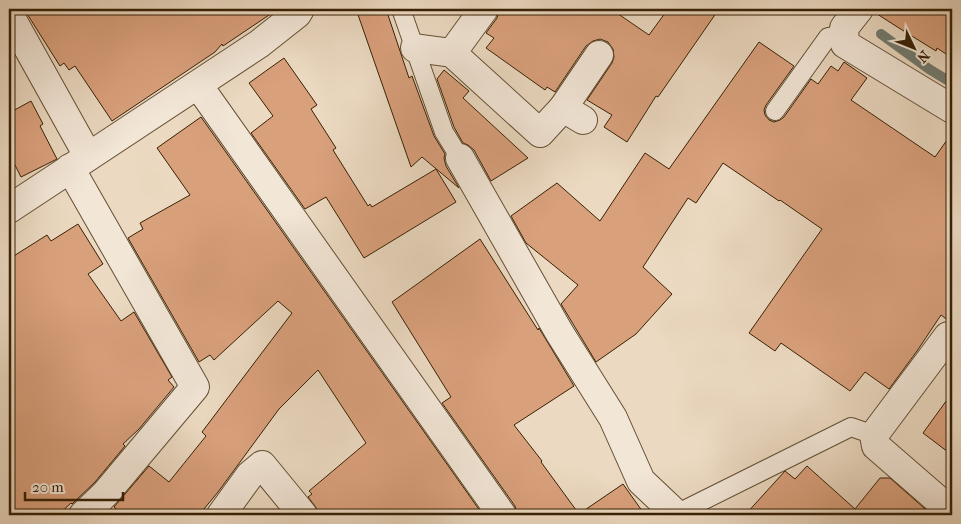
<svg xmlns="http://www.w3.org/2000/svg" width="961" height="524" font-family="'IM FELL French Canon',serif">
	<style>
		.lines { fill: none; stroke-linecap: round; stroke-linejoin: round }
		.stream { stroke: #727c72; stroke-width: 10 }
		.building { fill: #d9a07c; stroke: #372105 }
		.service-casing { stroke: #644f34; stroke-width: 20 }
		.minor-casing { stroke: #644f34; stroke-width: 30 }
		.service { stroke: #f2e6d7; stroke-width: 18 }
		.minor { stroke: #f2e6d7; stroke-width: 28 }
	</style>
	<rect width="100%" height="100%" fill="#ebd9c1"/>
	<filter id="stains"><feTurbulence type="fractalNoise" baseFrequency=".004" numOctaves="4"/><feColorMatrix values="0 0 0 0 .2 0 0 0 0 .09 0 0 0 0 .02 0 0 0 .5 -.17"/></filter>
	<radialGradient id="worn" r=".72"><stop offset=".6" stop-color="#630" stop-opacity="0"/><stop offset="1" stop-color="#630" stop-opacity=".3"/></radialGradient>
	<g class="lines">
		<polyline class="stream" points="881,34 929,69 952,83"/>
	</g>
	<g class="building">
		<polygon points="24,9 278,9 223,46 222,44 215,52 112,121 75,66 69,70 64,63 60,66"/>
		<polygon points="356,9 386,9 409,78 412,76 434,136 445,154 444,158 446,166 459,188 422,157 411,167"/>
		<polygon points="499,9 611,9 649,35 668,9 719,9 658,97 656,96 627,142 604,127 612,115 587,100 612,63 614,57 613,49 608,42 600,39 593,41 586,46 555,92 547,87 545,90 486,48 494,38 486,33 497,18"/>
		<polygon points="874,9 952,9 952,58 937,48 936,51 899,28 874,12"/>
		<polygon points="759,42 794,66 766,105 764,110 765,115 769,120 774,122 780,120 784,117 811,79 818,84 831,66 838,71 844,62 867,78 851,100 935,157 952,133 952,321 949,321 941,315 917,351 889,389 865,372 850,391 781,343 775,351 749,333 822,229 780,200 779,201 723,163 696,203 688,198 643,267 672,294 636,334 596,362 561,304 578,285 526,243 511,216 557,183 600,221 645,153 669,169"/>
		<polygon points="284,58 317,105 311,109 336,148 333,150 368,206 370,204 372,207 436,169 456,202 364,258 326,197 305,209 251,133 273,116 249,83"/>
		<polygon points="444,70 469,91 463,98 528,158 491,181 474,150 468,145 463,143 454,127 437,79"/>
		<polygon points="31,101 43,124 40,126 57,159 21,177 9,153 9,113"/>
		<polygon points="201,117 483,515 318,515 318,512 315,506 308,497 312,494 309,491 366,443 318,370 279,409 218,492 199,515 123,515 114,507 149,466 169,482 206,436 202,432 292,313 278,301 214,360 210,355 199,362 128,238 143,229 140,223 190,195 157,148"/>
		<polygon points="78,224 103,264 88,274 121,321 134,312 172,377 168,380 174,387 139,429 123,444 125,446 95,482 72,504 71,503 58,515 16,515 9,507 9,259 47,235 51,241"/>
		<polygon points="480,239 538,330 539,328 574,386 514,425 542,461 541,462 579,514 623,484 645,515 517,515 515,506 442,403 451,397 392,302"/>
		<polygon points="952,393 952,455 923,433"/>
		<polygon points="807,466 855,509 880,478 890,478 932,515 745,515 785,471 795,479"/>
	</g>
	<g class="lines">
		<g class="service-casing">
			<g id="service">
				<polyline points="401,9 444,132 460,158"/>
				<polyline points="775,111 828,37 845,34"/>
				<polyline points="674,515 851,427 874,435"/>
			</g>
		</g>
		<g class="minor-casing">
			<g id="minor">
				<polyline points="859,9 844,28 845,44 952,109"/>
				<polyline points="9,14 88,156"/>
				<polyline points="415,48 452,53 484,9"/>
				<polyline points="452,53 540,133 563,108 583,120"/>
				<polyline points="198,85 502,515"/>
				<polyline points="563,108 599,55"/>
				<polyline points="460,158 559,332 613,418 641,481 677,515"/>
				<polyline points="70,168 195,387 106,493 83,515"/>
				<polyline points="9,209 259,44 297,14 300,9"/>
				<polyline points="952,339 948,336 874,435 876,446 952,512"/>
				<polyline points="221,515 250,475 262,465 303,515"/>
			</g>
		</g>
		<use href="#service" class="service"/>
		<use href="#minor" class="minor"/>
	</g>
	<rect width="961" height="524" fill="none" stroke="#ebd9c1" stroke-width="30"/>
	<rect x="10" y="10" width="941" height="504" fill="none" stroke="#372105" stroke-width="2.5"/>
	<rect x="15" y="15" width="931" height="494" fill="none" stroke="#372105"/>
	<g transform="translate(914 48) rotate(133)" stroke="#f2e6d7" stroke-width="4" paint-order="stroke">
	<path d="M0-4L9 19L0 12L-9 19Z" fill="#372105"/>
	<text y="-8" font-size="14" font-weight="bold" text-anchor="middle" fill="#372105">N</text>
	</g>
	<path d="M25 492v8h98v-8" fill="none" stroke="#372105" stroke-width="2.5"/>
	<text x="32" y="492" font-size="15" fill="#372105" stroke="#f2e6d7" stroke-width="4" paint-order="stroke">20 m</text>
	<rect width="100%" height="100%" filter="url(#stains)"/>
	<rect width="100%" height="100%" fill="url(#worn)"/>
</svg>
